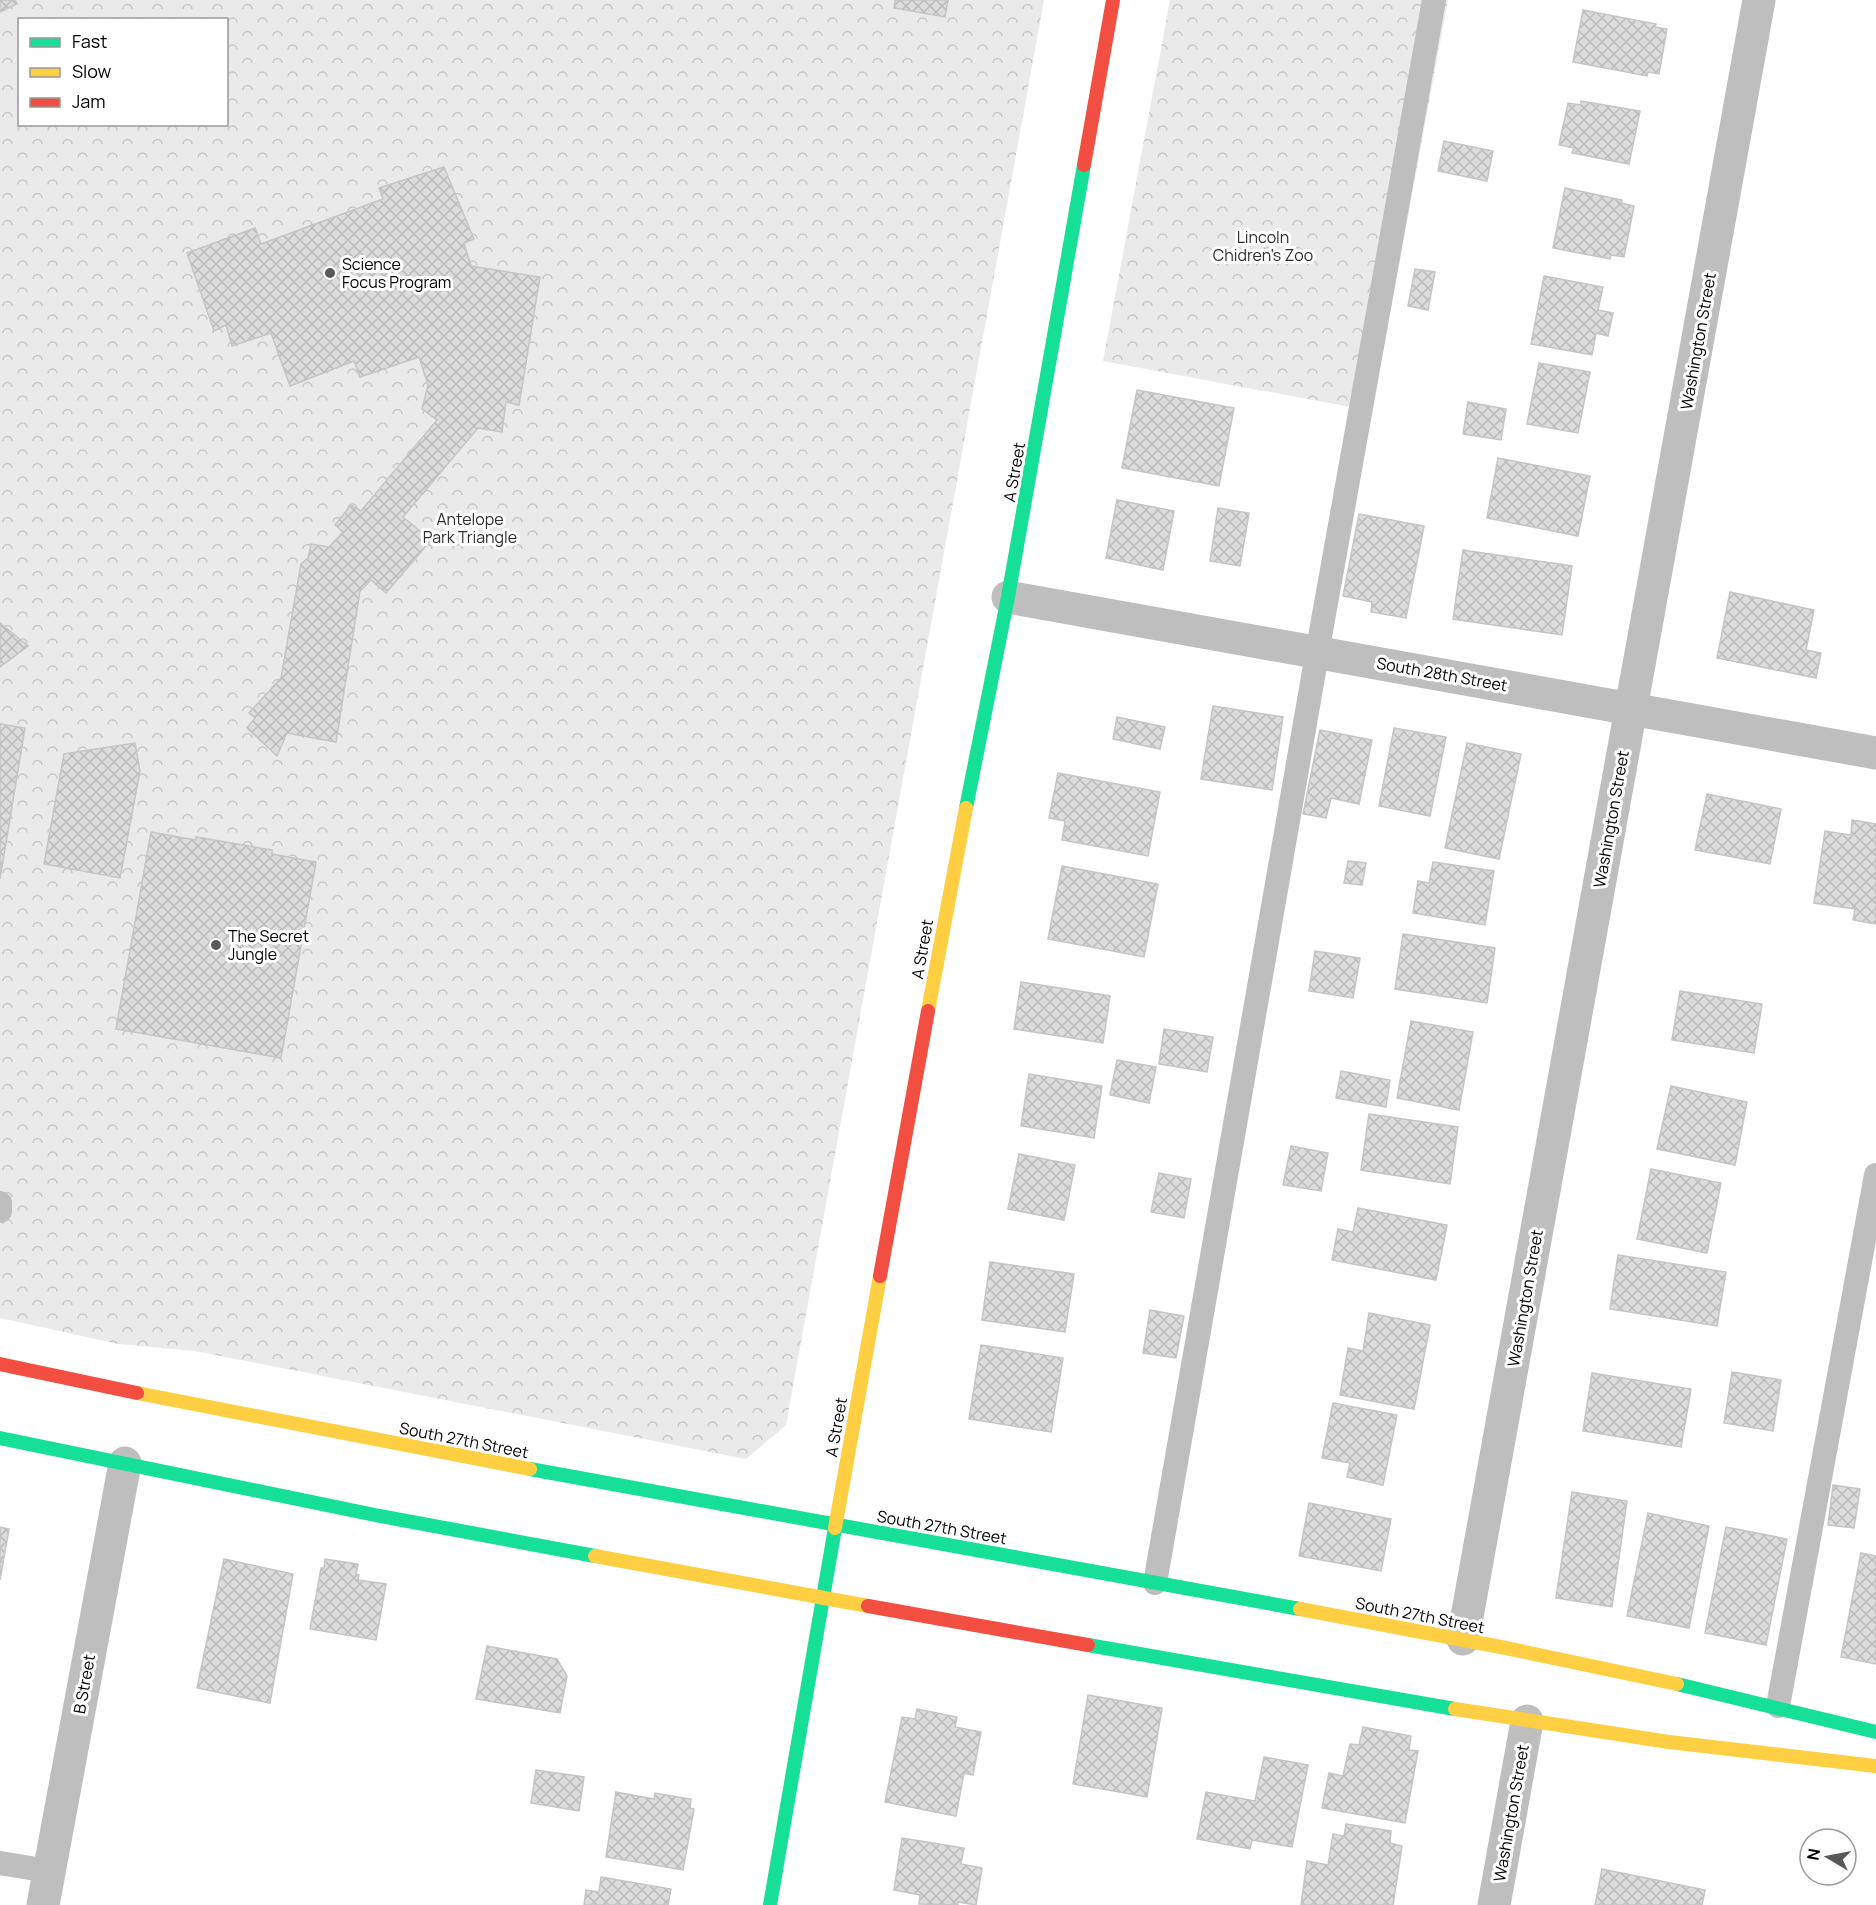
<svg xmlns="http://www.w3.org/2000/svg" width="1876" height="1905" font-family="Manrope,sans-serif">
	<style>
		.forest { fill: url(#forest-crowns); fill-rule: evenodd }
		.building { fill: url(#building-cross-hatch); stroke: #c5c5c5; stroke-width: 1.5 }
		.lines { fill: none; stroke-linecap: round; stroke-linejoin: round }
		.lane { stroke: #bebebe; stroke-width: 24 }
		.street { stroke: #bebebe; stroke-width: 33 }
		.fast { stroke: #16e098; stroke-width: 14 }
		.slow { stroke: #ffcf43; stroke-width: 14 }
		.jam { stroke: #f24e42; stroke-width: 14 }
		.poi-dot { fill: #595959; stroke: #fff; stroke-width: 2 }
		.labels { text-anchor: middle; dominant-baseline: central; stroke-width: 6; stroke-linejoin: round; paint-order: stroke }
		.park-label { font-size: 16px; fill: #2f2f2f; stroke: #fff }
		.poi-label { font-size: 16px; fill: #000; stroke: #fff; text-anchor: start }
		.street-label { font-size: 16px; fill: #000; stroke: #fff }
	</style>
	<defs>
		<pattern id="forest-crowns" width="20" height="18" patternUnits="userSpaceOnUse" patternTransform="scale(1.5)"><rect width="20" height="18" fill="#eaeaea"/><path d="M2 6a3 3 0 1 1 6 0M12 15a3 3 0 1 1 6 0" fill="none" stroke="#c7c7c7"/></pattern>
		<pattern id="building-cross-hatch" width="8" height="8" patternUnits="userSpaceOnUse" patternTransform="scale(1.5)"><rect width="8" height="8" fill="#dcdcdc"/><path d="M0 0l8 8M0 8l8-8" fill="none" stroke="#bbb"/></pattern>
	</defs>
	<rect width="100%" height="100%" fill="#fff"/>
	<g class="forest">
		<path d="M0,0h1044l-258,1425 -40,34 -551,-108 -77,-7 -118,-26zM20,20h206v104h-206z"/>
		<polygon points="1170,0 1448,0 1372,411 1103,361"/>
	</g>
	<g class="building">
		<polygon points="0,0 15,0 17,4 0,12"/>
		<polygon points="895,0 948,0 945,17 894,8"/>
		<polygon points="1583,10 1656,24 1655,27 1667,29 1659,74 1648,72 1647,76 1573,62"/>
		<polygon points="1581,101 1640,111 1629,164 1572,153 1574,148 1559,145 1568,103 1581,105"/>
		<polygon points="1444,141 1493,151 1487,181 1438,171"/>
		<polygon points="444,167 474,239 464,243 471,266 540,277 519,405 506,402 502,432 478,428 403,517 431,540 386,593 371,580 360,591 336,742 287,733 277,756 247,728 255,718 249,713 281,678 301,564 308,558 311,544 329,547 343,532 335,525 351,505 361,511 437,420 422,409 428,385 419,357 360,377 354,361 290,386 271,333 232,346 226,325 214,331 187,253 255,228 261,244 383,199 379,188"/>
		<polygon points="1565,188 1622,200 1621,203 1634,206 1624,257 1611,255 1610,259 1553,248"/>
		<polygon points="1415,269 1435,272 1428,310 1408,306"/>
		<polygon points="1544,276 1603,287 1598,310 1613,313 1608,336 1596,333 1592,355 1531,344"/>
		<polygon points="1539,363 1590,372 1578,433 1527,424"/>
		<polygon points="1137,390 1234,408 1219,486 1122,468"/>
		<polygon points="1468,402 1506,409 1501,440 1463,434"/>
		<polygon points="1498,458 1590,476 1578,536 1487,518"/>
		<polygon points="1117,500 1174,511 1163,570 1106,558"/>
		<polygon points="1218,508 1249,513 1240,566 1210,561"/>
		<polygon points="1359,514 1424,526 1406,618 1371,612 1372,602 1343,596"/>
		<polygon points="1463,550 1572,566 1562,635 1453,619"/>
		<polygon points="1730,592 1814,610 1806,650 1821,653 1816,678 1717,658"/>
		<polygon points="0,623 28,646 0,667"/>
		<polygon points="1213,706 1283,717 1272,790 1201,779"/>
		<polygon points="1117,717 1165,727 1160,749 1113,739"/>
		<polygon points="0,724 25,728 0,879"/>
		<polygon points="1394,728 1446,737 1430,816 1379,806"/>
		<polygon points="1320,730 1372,740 1359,804 1331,798 1326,818 1303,814"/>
		<polygon points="135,743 140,771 120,878 44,864 64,754"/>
		<polygon points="1467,743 1521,754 1499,859 1445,848"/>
		<polygon points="1058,773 1160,792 1148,856 1062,840 1065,821 1049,818"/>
		<polygon points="1707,794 1781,809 1770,864 1695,850"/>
		<polygon points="1852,820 1876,824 1876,924 1853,920 1855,909 1814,903 1825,831 1851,835"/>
		<polygon points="151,832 196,840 196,837 272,850 272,854 316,862 281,1058 116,1029"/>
		<polygon points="1348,861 1366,863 1362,885 1344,883"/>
		<polygon points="1433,862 1494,871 1485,925 1413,913 1418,881 1429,883"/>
		<polygon points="1062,866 1158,884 1144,957 1048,939"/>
		<polygon points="1403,934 1495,948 1487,1003 1395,989"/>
		<polygon points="1315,951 1360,958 1353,998 1309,991"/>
		<polygon points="1021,982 1110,996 1103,1043 1014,1029"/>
		<polygon points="1680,991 1762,1004 1754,1053 1672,1040"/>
		<polygon points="1411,1021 1473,1032 1459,1110 1397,1098"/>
		<polygon points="1164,1029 1213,1037 1207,1072 1159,1064"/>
		<polygon points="1117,1060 1156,1067 1149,1103 1110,1095"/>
		<polygon points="1341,1071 1390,1080 1386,1107 1336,1098"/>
		<polygon points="1029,1074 1102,1086 1094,1138 1021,1126"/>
		<polygon points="1671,1086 1747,1102 1735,1165 1657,1149"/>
		<polygon points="1369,1114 1458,1127 1450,1184 1361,1170"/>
		<polygon points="1291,1146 1328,1153 1321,1191 1283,1185"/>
		<polygon points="1019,1154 1075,1165 1064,1220 1008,1209"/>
		<polygon points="1651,1169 1721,1183 1707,1253 1637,1239"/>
		<polygon points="1159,1173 1191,1179 1184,1218 1151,1212"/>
		<polygon points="1358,1208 1447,1225 1436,1280 1332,1260 1338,1229 1353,1232"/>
		<polygon points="1618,1255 1726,1272 1717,1326 1610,1309"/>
		<polygon points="990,1262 1074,1274 1065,1332 982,1320"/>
		<polygon points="1150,1310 1184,1316 1176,1358 1143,1353"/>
		<polygon points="1369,1313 1430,1325 1414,1409 1340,1395 1348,1348 1363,1351"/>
		<polygon points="981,1345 1063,1358 1051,1432 969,1419"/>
		<polygon points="1732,1372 1781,1380 1773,1431 1724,1423"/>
		<polygon points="1592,1373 1691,1389 1681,1447 1583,1431"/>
		<polygon points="1333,1403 1397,1415 1383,1485 1347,1477 1350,1463 1322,1458"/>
		<polygon points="1833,1485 1860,1489 1854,1528 1828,1525"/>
		<polygon points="1572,1492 1627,1501 1612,1607 1556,1598"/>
		<polygon points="1309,1503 1391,1519 1381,1571 1299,1556"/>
		<polygon points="1648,1513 1709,1526 1689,1628 1627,1616"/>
		<polygon points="0,1527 9,1529 0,1580"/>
		<polygon points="1726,1527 1787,1539 1766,1645 1705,1633"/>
		<polygon points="1861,1553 1876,1556 1876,1664 1841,1657"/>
		<polygon points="224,1559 293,1574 270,1703 197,1688"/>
		<polygon points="325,1559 358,1564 356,1574 359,1575 358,1580 386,1584 376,1640 310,1629 321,1568 324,1568"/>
		<polygon points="487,1646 557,1659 567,1676 560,1713 476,1699"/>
		<polygon points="1088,1695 1162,1708 1147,1797 1073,1784"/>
		<polygon points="917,1709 957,1717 955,1727 981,1732 973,1775 964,1773 956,1816 885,1802 902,1717 915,1719"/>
		<polygon points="1363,1727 1411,1736 1409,1750 1418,1751 1405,1823 1322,1808 1329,1773 1343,1776 1350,1744 1359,1745"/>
		<polygon points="1264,1757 1308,1765 1292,1847 1252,1840 1250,1849 1197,1839 1206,1792 1255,1801"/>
		<polygon points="536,1770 584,1777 579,1811 531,1803"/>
		<polygon points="616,1792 654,1799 655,1793 691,1799 690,1808 694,1809 683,1870 606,1857"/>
		<polygon points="1346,1824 1391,1831 1390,1843 1402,1846 1393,1905 1301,1905 1307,1861 1328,1865 1333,1834 1344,1836"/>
		<polygon points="902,1838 964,1848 961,1864 982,1868 976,1905 958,1902 958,1905 919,1904 920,1895 894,1890"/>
		<polygon points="1602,1869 1705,1890 1702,1905 1595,1905"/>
		<polygon points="601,1877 671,1889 668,1905 584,1905 586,1890 599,1892"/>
	</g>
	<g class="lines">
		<g class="lane">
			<polyline points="0,1203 0,1211"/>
			<polyline points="1155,1583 1323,620 1434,0"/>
			<polyline points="1778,1706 1876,1175"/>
			<polyline points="0,1863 49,1871"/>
		</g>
		<g class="street">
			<polyline points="1008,597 1876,753"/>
			<polyline points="1463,1639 1759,0"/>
			<polyline points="43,1905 125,1463"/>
			<polyline points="1494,1905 1527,1721"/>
		</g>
		<g class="fast">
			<polyline points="966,808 1008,597 1084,165"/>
			<polyline points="0,1438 375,1515 595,1556"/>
			<polyline points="530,1469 1300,1609"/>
			<polyline points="1088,1645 1455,1709"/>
			<polyline points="1677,1684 1876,1732"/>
			<polyline points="770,1905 835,1528"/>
		</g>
		<g class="slow">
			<polyline points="928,1011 966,808"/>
			<polyline points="137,1393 530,1469"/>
			<polyline points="835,1528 880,1276"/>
			<polyline points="595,1556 868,1606"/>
			<polyline points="1300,1609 1506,1648 1677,1684"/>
			<polyline points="1455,1709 1669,1742 1876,1766"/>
		</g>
		<g class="jam">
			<polyline points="1084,165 1113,0"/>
			<polyline points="880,1276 928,1011"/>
			<polyline points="0,1364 137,1393"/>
			<polyline points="868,1606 1088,1645"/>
		</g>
	</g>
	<g class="poi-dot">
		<circle cx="330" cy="273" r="6"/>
		<circle cx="216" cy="945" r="6"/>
	</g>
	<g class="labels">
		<g class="park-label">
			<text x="1263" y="237">Lincoln<tspan x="1263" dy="18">Chidren's Zoo</tspan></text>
			<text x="470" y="519">Antelope<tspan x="470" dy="18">Park Triangle</tspan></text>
		</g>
		<g class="poi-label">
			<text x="342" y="264">Science<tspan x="342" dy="18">Focus Program</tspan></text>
			<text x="228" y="936">The Secret<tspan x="228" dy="18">Jungle</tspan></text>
		</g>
		<g class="street-label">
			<text transform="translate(1698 341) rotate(-80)">Washington Street</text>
			<text transform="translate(1014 472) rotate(-80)">A Street</text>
			<text transform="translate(1442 674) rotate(10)">South 28th Street</text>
			<text transform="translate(1611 819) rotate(-80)">Washington Street</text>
			<text transform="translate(922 949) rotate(-80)">A Street</text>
			<text transform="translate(1525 1298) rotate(-80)">Washington Street</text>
			<text transform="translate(836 1427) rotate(-80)">A Street</text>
			<text transform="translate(464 1440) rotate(11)">South 27th Street</text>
			<text transform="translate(942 1527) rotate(10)">South 27th Street</text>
			<text transform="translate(1420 1615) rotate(11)">South 27th Street</text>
			<text transform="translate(84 1684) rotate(-80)">B Street</text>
			<text transform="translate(1511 1813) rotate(-80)">Washington Street</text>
		</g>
	</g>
	<rect x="18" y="18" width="210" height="108" fill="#ffffff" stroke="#999999" stroke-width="1.5"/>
	<rect x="30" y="38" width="30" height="9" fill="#16e098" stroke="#999999" stroke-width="1.5"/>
	<text x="72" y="48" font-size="18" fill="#000000">Fast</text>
	<rect x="30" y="68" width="30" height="9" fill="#ffcf43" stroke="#999999" stroke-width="1.5"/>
	<text x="72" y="78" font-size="18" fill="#000000">Slow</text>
	<rect x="30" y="98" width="30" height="9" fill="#f24e42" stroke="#999999" stroke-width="1.5"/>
	<text x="72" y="108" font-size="18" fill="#000000">Jam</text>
	<g transform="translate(1828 1857) rotate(280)"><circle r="28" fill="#ffffff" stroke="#999999" stroke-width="1.5"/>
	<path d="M0-4.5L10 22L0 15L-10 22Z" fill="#595959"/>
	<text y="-9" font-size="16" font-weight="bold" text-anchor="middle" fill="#000000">N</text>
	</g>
</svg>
